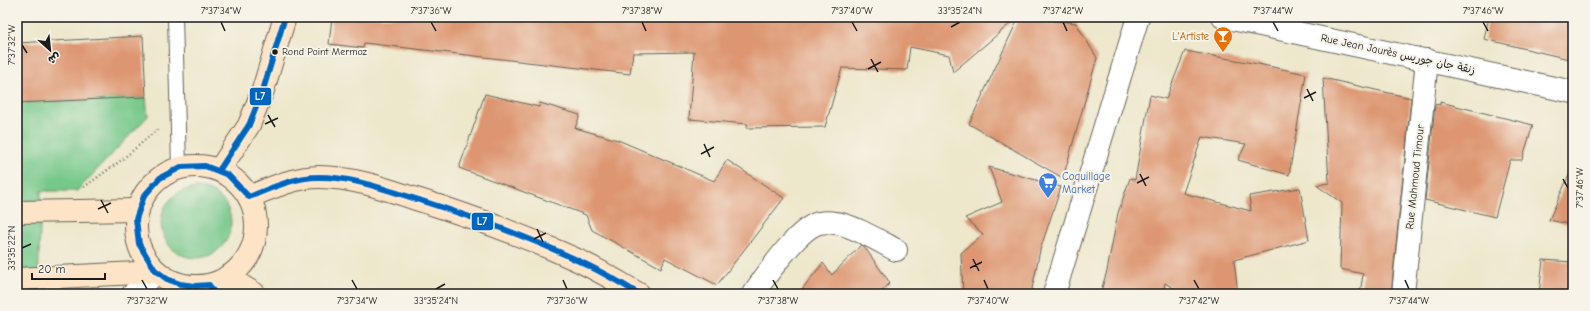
<svg xmlns="http://www.w3.org/2000/svg" width="1590" height="311" font-family="'Comic Neue','Playpen Sans Arabic',sans-serif">
	<style>
		.green { fill: #76c88a; stroke: #497253 }
		.building { fill: #dd9671 }
		.lines { fill: none; stroke-linecap: round; stroke-linejoin: round }
		.service-casing { stroke: #656359; stroke-width: 16 }
		.minor-casing { stroke: #656359; stroke-width: 24 }
		.tertiary-casing { stroke: #656359; stroke-width: 24 }
		.secondary-casing { stroke: #656359; stroke-width: 24 }
		.path { stroke: #656359; stroke-width: 2.5; stroke-dasharray: 1 3; stroke-linecap: butt }
		.service { stroke: #fff; stroke-width: 14 }
		.minor { stroke: #fff; stroke-width: 22 }
		.tertiary { stroke: #fff; stroke-width: 22 }
		.secondary { stroke: #fee4c6; stroke-width: 22 }
		.bus-1-casing { stroke: #f7f3e8; stroke-width: 9 }
		.bus-1 { stroke: #0065bd; stroke-width: 6 }
		.ticks { fill: none; stroke: #1c1c1c; stroke-width: 1.5 }
		.bus-dot { fill: #1c1c1c; stroke: #f7f3e8; stroke-width: 1.5 }
		.labels { text-anchor: middle; dominant-baseline: central; stroke-width: 4; stroke-linejoin: round; paint-order: stroke }
		.bus-label { font-size: 10px; fill: #1c1c1c; stroke: #f7f3e8; text-anchor: start }
		.food-label { font-size: 11px; fill: #c56008; stroke: #f7f3e8; text-anchor: end }
		.street-label { font-size: 11px; fill: #1c1c1c; stroke: #f7f3e8 }
		.shop-label { font-size: 11px; fill: #366cbe; stroke: #f7f3e8; text-anchor: start }
		.line-badge { stroke: #f7f3e8; stroke-width: 1.5 }
		.badge-label { font-size: 11px; text-anchor: middle; font-weight: bold; fill: #fff }
		.neatline { fill: none; stroke: #1c1c1c; stroke-width: 1.5 }
		.ticks-label { font-size: 10px; text-anchor: middle; fill: #1c1c1c }
	</style>
	<rect width="100%" height="100%" fill="#f7f3e8"/>
	<filter id="ink" filterUnits="userSpaceOnUse"><feTurbulence type="fractalNoise" baseFrequency=".025" numOctaves="2"/><feDisplacementMap in="SourceGraphic" scale="8" xChannelSelector="R" yChannelSelector="G"/><feConvolveMatrix kernelMatrix="1 2 1 2 8 2 1 2 1" color-interpolation-filters="sRGB"/></filter>
	<filter id="wash" filterUnits="userSpaceOnUse"><feTurbulence type="fractalNoise" baseFrequency=".012" numOctaves="4" result="noise"/><feDisplacementMap in="SourceGraphic" scale="16" xChannelSelector="R" yChannelSelector="G"/><feGaussianBlur stdDeviation="0.9" result="paint"/><feColorMatrix in="noise" values="0 0 0 0 0 0 0 0 0 0 0 0 0 0 0 0 0 1.4 0 .05"/><feComposite in="paint" operator="in"/></filter>
	<g filter="url(#wash)">
		<rect width="100%" height="100%" fill="#ede7cb"/>
		<g class="green">
			<polygon points="146,97 148,116 77,191 41,191 38,294 17,294 17,103"/>
			<circle cx="196" cy="223" r="35"/>
		</g>
		<g id="blocks">
			<g class="building">
				<polygon points="332,17 1018,17 953,72 949,55 910,47 907,70 842,68 825,127 746,128 748,124 689,119 694,52 633,53 630,74 364,43 363,48 329,44"/>
				<polygon points="1019,17 1076,23 1097,58 1063,178 969,124"/>
				<polygon points="1489,17 1573,17 1573,60 1484,39"/>
				<polygon points="143,36 146,97 17,103 17,43"/>
				<polygon points="1185,51 1258,64 1306,74 1289,175 1238,160 1246,144 1202,137 1183,193 1251,211 1249,196 1300,188 1309,240 1234,260 1238,294 1184,294 1165,283 1163,294 1100,294 1107,271 1118,213 1130,178 1135,180 1150,95 1166,99"/>
				<polygon points="1323,78 1411,98 1391,294 1360,294 1363,274 1340,269 1342,203 1316,185 1329,183"/>
				<polygon points="485,94 539,107 540,103 580,115 575,128 618,140 714,181 727,160 784,198 717,285 665,258 661,268 592,230 586,215 459,168"/>
				<polygon points="1440,102 1533,125 1522,160 1510,160 1495,217 1425,200 1435,104 1440,105"/>
				<polygon points="1573,166 1573,225 1549,220"/>
				<polygon points="989,167 1061,187 1040,250 1031,294 963,294 961,253 983,234 965,218 1002,202"/>
				<polygon points="861,245 865,248 890,283 879,294 798,294 823,263 832,275"/>
				<polygon points="1543,260 1573,262 1573,294 1539,294"/>
			</g>
		</g>
	</g>
	<g filter="url(#ink)">
		<use href="#blocks" fill-opacity="0" stroke="#656359" stroke-width="1"/>
		<g class="lines">
			<g class="service-casing">
				<polyline id="service" points="175,17 179,168"/>
			</g>
			<g class="minor-casing">
				<g id="minor">
					<polyline points="1223,17 1573,92"/>
					<polyline points="133,294 157,272"/>
					<path d="M753,294c13,-18 45,-66 66,-71 5,-1 11,-1 16,0 16,1 46,19 61,27"/>
					<polyline points="1403,294 1427,60"/>
				</g>
			</g>
			<g class="tertiary-casing">
				<g id="tertiary">
					<polyline points="209,285 215,294"/>
					<polyline points="1054,294 1138,17"/>
				</g>
			</g>
			<g class="secondary-casing">
				<g id="secondary">
					<circle cx="196" cy="226" r="60"/>
					<polyline points="220,169 249,125 263,90 285,17"/>
					<path d="M249,197c22,-9 46,-20 70,-20 32,0 64,11 94,21 55,17 109,37 162,61 22,10 43,23 64,35"/>
					<polyline points="17,212 138,210"/>
					<polyline points="227,277 255,294"/>
					<polyline points="17,279 157,272"/>
				</g>
			</g>
			<polyline class="path" points="84,187 123,159 159,128"/>
			<use href="#service" class="service"/>
			<use href="#minor" class="minor"/>
			<use href="#tertiary" class="tertiary"/>
			<use href="#secondary" class="secondary"/>
			<g class="bus-1-casing">
				<g id="bus-1">
					<polyline points="220,169 249,125 263,90 285,17"/>
					<path d="M215,294l-6,-9 -14,1 -15,-2 -13,-5 -12,-9 -16,-26 -3,-25 8,-23 16,-18 21,-11 24,-1 23,9 21,22c22,-9 45,-20 70,-20 33,0 65,12 97,22 57,18 114,38 167,64 19,9 38,20 56,31"/>
				</g>
			</g>
			<use href="#bus-1" class="bus-1"/>
		</g>
	</g>
	<path class="ticks" d="M221,22l4,9M431,22l5,9M642,22l4,9M852,22l5,9M1063,22l4,9M1273,22l5,9M1483,22l5,9M951,27l9,-5M22,45l5,8M871,59l7,13M868,69l13,-7M1307,89l6,12M1304,98l12,-6M268,115l7,12M265,124l13,-6M704,144l6,13M701,154l13,-7M1140,174l6,12M1563,179l5,9M1137,183l12,-6M101,200l7,13M98,209l13,-6M537,229l6,13M534,239l12,-6M22,248l9,-4M973,259l6,12M970,268l12,-6M142,280l5,9M352,280l5,9M563,280l4,9M773,280l5,9M984,280l4,9M1194,280l5,9M1405,280l4,9M436,289l9,-5"/>
	<defs>
		<g id="bar-pin" transform="scale(1)"><path d="M0 17L-7.5 6A9.5 9.5 0 1 1 7.5 6Z" fill="#e8710a" stroke="#f7f3e8"/><path d="M-6-5H6L.8 .8V4.5H3.5V6h-7V4.5H-.8V.8Z" fill="#fff"/></g>
		<g id="supermarket-pin" transform="scale(1)"><path d="M0 17L-7.5 6A9.5 9.5 0 1 1 7.5 6Z" fill="#3f7fe0" stroke="#f7f3e8"/><path d="M-6-5.5h2.5l.6 2H6L4.5 2H-2.5L-4.4-4H-6ZM-1.5 3.2a1.3 1.3 0 1 0 .1 0ZM3 3.2a1.3 1.3 0 1 0 .1 0Z" fill="#fff"/></g>
	</defs>
	<g fill-rule="evenodd">
		<use href="#bar-pin" x="1223" y="36"/>
		<use href="#supermarket-pin" x="1048" y="182"/>
	</g>
	<circle class="bus-dot" cx="275" cy="52" r="3.5"/>
	<g class="labels">
		<g class="bus-label">
			<text x="282" y="52">Rond Point Mermoz</text>
		</g>
		<g class="food-label">
			<text x="1209" y="36">L'Artiste</text>
		</g>
		<g class="street-label">
			<text transform="translate(1398 54) rotate(12)">Rue Jean Jaurès زنقة جان جوريس</text>
			<text transform="translate(1415 177) rotate(-84)">Rue Mahmoud Timour</text>
		</g>
		<g class="shop-label">
			<text x="1062" y="176">Coquillage<tspan x="1062" dy="13">Market</tspan></text>
		</g>
	</g>
	<g class="line-badge">
		<rect x="249" y="87" width="23" height="19" rx="4" fill="#0065bd"/>
		<rect x="471" y="212" width="23" height="19" rx="4" fill="#0065bd"/>
	</g>
	<g class="badge-label">
		<text x="260" y="100">L7</text>
		<text x="482" y="225">L7</text>
	</g>
	<rect width="1590" height="311" fill="none" stroke="#f7f3e8" stroke-width="44"/>
	<g transform="translate(50 50) rotate(153)" stroke="#f7f3e8" stroke-width="3" paint-order="stroke">
	<path d="M0-3L7 15L0 10L-7 15Z" fill="#1c1c1c"/>
	<text y="-6" font-size="11" font-weight="bold" text-anchor="middle" fill="#1c1c1c">ش</text>
	</g>
	<path d="M32 273v6h73v-6" fill="none" stroke="#1c1c1c" stroke-width="2"/>
	<text x="38" y="273" font-size="12" fill="#1c1c1c" stroke="#f7f3e8" stroke-width="3" paint-order="stroke">20 m</text>
	<rect x="22" y="22" width="1546" height="267" class="neatline"/>
	<g class="ticks-label">
		<text x="221" y="14">7°37'34"W</text>
		<text x="431" y="14">7°37'36"W</text>
		<text x="642" y="14">7°37'38"W</text>
		<text x="852" y="14">7°37'40"W</text>
		<text x="960" y="14">33°35'24"N</text>
		<text x="1063" y="14">7°37'42"W</text>
		<text x="1273" y="14">7°37'44"W</text>
		<text x="1483" y="14">7°37'46"W</text>
		<text transform="translate(11 45) rotate(-90)" y="4">7°37'32"W</text>
		<text transform="translate(1579 188) rotate(-90)" y="4">7°37'46"W</text>
		<text transform="translate(11 248) rotate(-90)" y="4">33°35'22"N</text>
		<text x="147" y="304">7°37'32"W</text>
		<text x="357" y="304">7°37'34"W</text>
		<text x="436" y="304">33°35'24"N</text>
		<text x="567" y="304">7°37'36"W</text>
		<text x="778" y="304">7°37'38"W</text>
		<text x="988" y="304">7°37'40"W</text>
		<text x="1199" y="304">7°37'42"W</text>
		<text x="1409" y="304">7°37'44"W</text>
	</g>
</svg>
